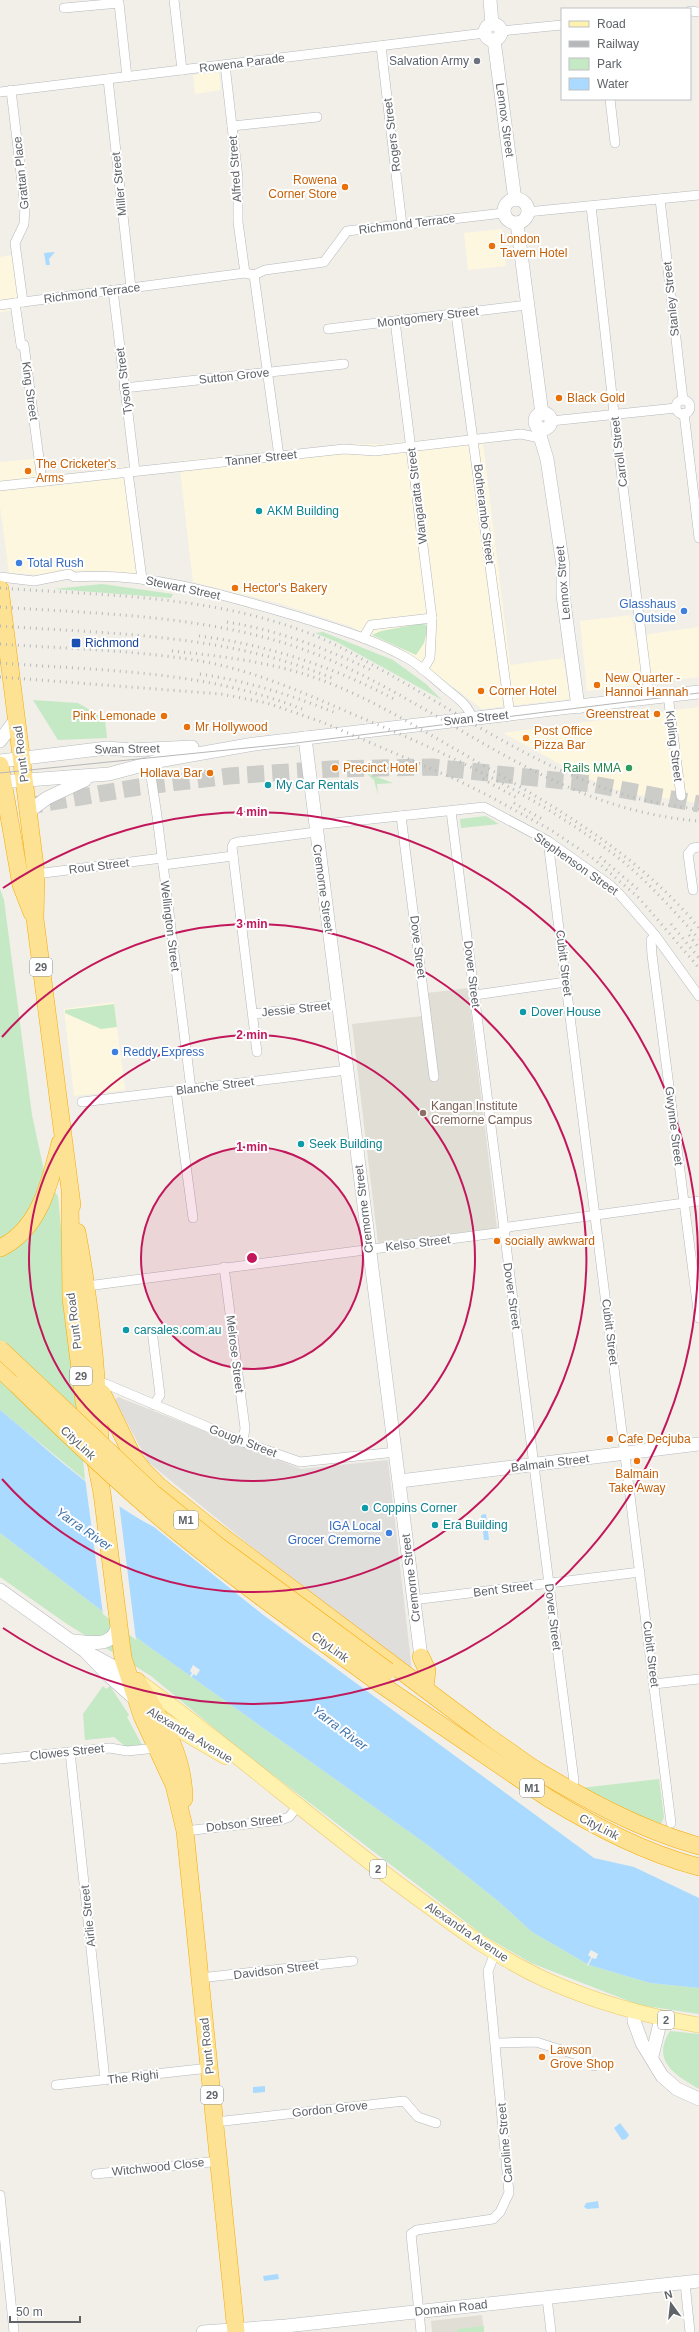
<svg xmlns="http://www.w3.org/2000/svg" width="699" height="2332" font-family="Helvetica,sans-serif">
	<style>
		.commercial { fill: #fef7e0 }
		.industrial { fill: #e0deda }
		.education { fill: #e1ded6 }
		.green { fill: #c5e8c5 }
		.water { fill: #aadaff }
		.pier { fill: #f1efe8 }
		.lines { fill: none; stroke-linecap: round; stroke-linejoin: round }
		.highway-tunnel { stroke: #ccccc8; stroke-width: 17; stroke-dasharray: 17 8; stroke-linecap: butt }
		.street-casing { stroke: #b5b8bc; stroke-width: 10 }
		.secondary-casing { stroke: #b6babf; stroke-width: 14 }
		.primary-casing { stroke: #f2c960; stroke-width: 16 }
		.highway-casing { stroke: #f9ab00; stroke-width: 18 }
		.street { stroke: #fff; stroke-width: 9 }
		.secondary { stroke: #fff; stroke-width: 13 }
		.primary { stroke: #fff2af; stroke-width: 15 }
		.highway { stroke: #fde293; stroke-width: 17 }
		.tram { stroke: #b6b7b8; stroke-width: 1 }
		.rail { stroke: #b6b7b8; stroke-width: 3; stroke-dasharray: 1 5; stroke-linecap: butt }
		.highway-bridge-casing { stroke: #f9ab00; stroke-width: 18; stroke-linecap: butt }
		.highway-bridge { stroke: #fde293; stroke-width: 17 }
		.ring { fill: none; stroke: #c2185b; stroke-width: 2 }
		.worship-dot { fill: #6b7280; stroke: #fff; stroke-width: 1.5 }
		.food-dot { fill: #e8710a; stroke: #fff; stroke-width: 1.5 }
		.culture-dot { fill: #0f9aa8; stroke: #fff; stroke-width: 1.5 }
		.shop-dot { fill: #3f7fe0; stroke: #fff; stroke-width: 1.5 }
		.transit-dot { fill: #1a4fb4; stroke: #fff; stroke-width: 1.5 }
		.leisure-dot { fill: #2e9e5b; stroke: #fff; stroke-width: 1.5 }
		.education-dot { fill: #8d6e63; stroke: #fff; stroke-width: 1.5 }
		.labels { text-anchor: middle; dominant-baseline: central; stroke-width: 4; stroke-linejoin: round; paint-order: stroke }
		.shield { fill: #fff; stroke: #8f9295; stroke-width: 1 }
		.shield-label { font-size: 11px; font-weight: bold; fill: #5f6368 }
		.worship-label { font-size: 12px; fill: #5b616d; stroke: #fff; text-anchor: end }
		.street-label { font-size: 12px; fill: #5f6368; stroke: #fff }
		.food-label { font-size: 12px; fill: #c56008; stroke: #fff; text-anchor: start }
		.culture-label { font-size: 12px; fill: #0d838f; stroke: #fff; text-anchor: start }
		.shop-label { font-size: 12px; fill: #366cbe; stroke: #fff; text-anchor: start }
		.transit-label { font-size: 12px; fill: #164399; stroke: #fff; text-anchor: start }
		.leisure-label { font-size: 12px; fill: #27864d; stroke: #fff; text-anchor: end }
		.education-label { font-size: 12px; fill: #785e54; stroke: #fff; text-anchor: start }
		.water-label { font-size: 13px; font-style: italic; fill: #4174aa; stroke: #fff }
		.centre { fill: #c2185b; stroke: #fff; stroke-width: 2 }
		.ring-label { font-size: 12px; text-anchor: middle; font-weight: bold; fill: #c2185b; stroke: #fff; stroke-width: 4; stroke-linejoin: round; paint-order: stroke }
	</style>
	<rect width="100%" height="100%" fill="#f1efe8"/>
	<g class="commercial">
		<polygon points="219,72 221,90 195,94 193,75"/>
		<polygon points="502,229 506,266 468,270 464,233"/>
		<polygon points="11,255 22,309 0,312 0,257"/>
		<polygon points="482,434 510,665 563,658 570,699 482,709 422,663 350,626 278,603 193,582 179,461 355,444 385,444"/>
		<polygon points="44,458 47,477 130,466 145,575 105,571 68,571 46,575 9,573 0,506 0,462"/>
		<polygon points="631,615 635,636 699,627 699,677 587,691 580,621"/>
		<polygon points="699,707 699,803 634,794 607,787 569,769 503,733"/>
		<polygon points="114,1002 125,1090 74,1096 64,1009"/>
	</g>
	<polygon class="industrial" points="118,1397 301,1469 388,1460 412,1671 281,1571 148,1462 115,1400"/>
	<g class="education">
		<polygon points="468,988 497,1228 378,1243 352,1024 422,1016 419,994"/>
		<polygon points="482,2315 484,2332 432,2332 431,2321"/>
	</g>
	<g class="green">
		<polygon points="102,584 173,594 171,598 54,589"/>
		<polygon points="424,623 428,628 424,643 416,655 372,635 381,631"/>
		<polygon points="323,632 393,660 426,684 442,700 337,642 315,633"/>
		<polygon points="33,700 78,703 105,719 107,738 58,740"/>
		<polygon points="374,768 369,774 393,783 377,784 378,795 374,780 367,774 368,769"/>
		<polygon points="486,816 499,824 461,828 460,819"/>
		<polygon points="0,889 4,900 32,1115 46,1180 58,1196 85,1480 0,1410"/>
		<polygon points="114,1004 117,1027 101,1029 65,1013 65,1010"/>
		<polygon points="0,1533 148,1646 429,1846 498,1901 532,1932 589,1965 650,1983 699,1988 699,2014 639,2005 531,1963 483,1935 243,1752 151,1676 67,1624 0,1577"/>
		<polygon points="103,1686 106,1689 110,1686 129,1715 127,1717 142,1745 126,1747 114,1737 85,1740 83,1714"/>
		<polygon points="659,1779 664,1817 661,1824 653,1820 652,1822 598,1795 590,1794 581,1788"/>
		<path d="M670,2031l29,3v55c-24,-14 -48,-28 -29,-58z"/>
		<polygon points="484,2326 484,2332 457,2332 457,2329"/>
	</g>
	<g class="water">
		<polygon points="55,252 49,259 50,265 46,265 44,253"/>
		<path d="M0,1410c49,40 97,87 154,117l108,87 332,244 40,9 65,31v90l-49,-5 -61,-18 -57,-33 -34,-31 -69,-55 -281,-200 -148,-113z"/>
		<polygon points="486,1514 489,1540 484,1540 481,1515"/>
		<polygon points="265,2086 265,2092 253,2093 253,2087"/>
		<polygon points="620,2123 629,2135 626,2139 622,2140 614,2128"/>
		<polygon points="598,2201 599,2208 587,2209 584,2207 586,2203"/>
		<polygon points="278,2274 279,2279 264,2281 263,2276"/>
	</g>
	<g class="pier">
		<polygon points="85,1478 119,1503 136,1640 103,1614"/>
		<polygon points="149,1522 155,1525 258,1608 237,1592"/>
		<polygon points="193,1665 200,1670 196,1676 194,1674 191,1677 190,1676 192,1673 190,1671"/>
		<polygon points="591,1950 598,1954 596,1959 592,1958 588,1966 587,1965 591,1957 588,1955"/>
	</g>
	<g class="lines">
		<polyline class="highway-tunnel" points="0,811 139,787 229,776 331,769 432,767 592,784 699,804"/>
		<g class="street-casing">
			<g id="street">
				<polyline points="174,0 182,70"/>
				<polyline points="64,8 119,3 127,77"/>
				<polyline points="690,11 699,12"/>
				<polyline points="501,31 562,25"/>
				<polyline points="381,46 402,225"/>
				<polyline points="225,65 238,178 238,222 245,273"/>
				<polyline points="108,79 131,288"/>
				<polyline points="11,90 25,207 24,224 15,243 23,302"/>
				<polyline points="0,92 485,33"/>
				<polyline points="610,99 615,143"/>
				<polyline points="232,126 317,117"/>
				<polyline points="660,199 683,400"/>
				<polyline points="591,206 614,413 649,698"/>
				<polyline points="527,212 699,195"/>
				<polyline points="254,275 265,270 324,262 347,231 504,213"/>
				<polyline points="113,290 135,471"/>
				<polyline points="15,303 21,345 24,345 42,481"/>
				<polyline points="0,305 245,273 254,275 279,456"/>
				<polyline points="456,314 510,715"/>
				<polyline points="395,321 432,618 430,658 423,670"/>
				<polyline points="328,329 527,305"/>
				<polyline points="124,388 344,364"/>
				<circle cx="683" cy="407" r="7"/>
				<polyline points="684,413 699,538"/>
				<polyline points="551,421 676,408"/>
				<polyline points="128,472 142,579"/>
				<polyline points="0,486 344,449 375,451 521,434 540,438"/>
				<path d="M0,577l34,4 35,-7 5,3c76,-5 150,18 222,39 38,12 77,23 111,42 14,8 26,20 38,30 11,9 24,17 27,31"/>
				<polyline points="363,638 371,625 432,618"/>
				<polyline points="668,695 681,796"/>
				<polyline points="149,763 157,816 191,1089"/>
				<polyline points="451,811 574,1781"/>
				<polyline points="401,816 434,1077"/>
				<polyline points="315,825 484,807 548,841 610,885 622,897 655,935 699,996"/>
				<polyline points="548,841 671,1823"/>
				<polyline points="163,865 233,856"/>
				<polyline points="36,874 162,858"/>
				<polyline points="693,890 688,854 693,848 699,847"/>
				<polyline points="655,935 651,940 652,955 699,1318"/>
				<polyline points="475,995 566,982"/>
				<polyline points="253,1014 339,1004"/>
				<polyline points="257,1052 232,847 234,843 238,842 316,832"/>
				<polyline points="176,1091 193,1218"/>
				<polyline points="82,1102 347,1070"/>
				<polyline points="224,1267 245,1428 243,1442"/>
				<polyline points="87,1286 504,1232 508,1227 699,1201"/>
				<polyline points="152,1330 160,1395 154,1405"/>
				<polyline points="97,1382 106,1384 243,1442 300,1462 396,1452"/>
				<polyline points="413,1600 640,1572"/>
				<polyline points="654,1684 699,1679"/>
				<polyline points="70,1752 105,2080"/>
				<polyline points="0,1759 110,1748 127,1751 157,1748"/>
				<polyline points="185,1831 281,1820 289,1817 298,1806"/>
				<polyline points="200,1978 353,1961"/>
				<polyline points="496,2043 536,2042 587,2058 594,2066"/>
				<polyline points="56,2085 209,2068"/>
				<polyline points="215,2122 404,2101 418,2117 436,2123"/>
				<polyline points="96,2174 220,2161"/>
				<polyline points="0,2195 14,2332"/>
				<polyline points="685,2283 690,2332"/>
				<polyline points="547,2298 551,2332"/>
				<polyline points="421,2332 411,2234 417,2230 493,2219 500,2212 509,2193 488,1971 495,1953"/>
			</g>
		</g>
		<g class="secondary-casing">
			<g id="secondary">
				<polyline points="490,0 492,24"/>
				<circle cx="493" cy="32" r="8"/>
				<polyline points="494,40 515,200"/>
				<circle cx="516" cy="211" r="12"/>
				<polyline points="517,223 542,414"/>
				<circle cx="543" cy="421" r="8"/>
				<polyline points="537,426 547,459 563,566 563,595 578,707"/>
				<polyline points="305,738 421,1657"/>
				<polyline points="0,741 17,718"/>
				<polyline points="0,761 107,748 131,750 192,747"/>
				<polyline points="0,782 109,774 158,761 254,744 699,692"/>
				<polyline points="28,812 47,798 85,780"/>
				<polyline points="400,1481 699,1444"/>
				<polyline points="0,1590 85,1651 108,1675 136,1700"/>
				<path d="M73,1641c20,2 43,7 45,-19"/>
				<polyline points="90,1654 127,1674"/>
				<polyline points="634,2012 634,2021 642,2043 662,2076 677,2089 699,2099"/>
				<polyline points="652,2056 661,2019"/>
				<polyline points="203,2332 286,2326 699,2281"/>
			</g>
		</g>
		<g class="primary-casing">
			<g id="primary">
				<path d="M139,1682c96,68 184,148 280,217 40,30 81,60 127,81 49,22 99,36 153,45"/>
				<polyline points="161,1719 226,1757"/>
			</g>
		</g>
		<g class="highway-casing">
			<g id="highway">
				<polyline points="0,589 36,874 35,919 72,1205"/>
				<polyline points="0,765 21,885 32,913"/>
				<polyline points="70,1195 71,1298 84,1401 102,1493 123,1658 142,1716 174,1785 185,1831 236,2332"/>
				<path d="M77,1232c13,69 20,139 23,209"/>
				<path d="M0,1248c40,-19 50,-66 60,-105"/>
				<polyline points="0,1369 17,1385"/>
				<polyline points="102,1393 133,1457 143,1470 160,1487 210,1527 486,1735 540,1773"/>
				<polyline points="421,1657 427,1670 425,1688"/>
				<path d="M137,1681c23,37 47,72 47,118"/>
				<path d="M379,1683l169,115c48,29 97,55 151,69"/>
				<path d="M531,1767c54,32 107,62 168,79"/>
			</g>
		</g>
		<use href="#street" class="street"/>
		<use href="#secondary" class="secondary"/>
		<use href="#primary" class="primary"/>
		<use href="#highway" class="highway"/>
		<polyline class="tram" points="0,773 296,743 699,693"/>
		<g class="rail">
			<path d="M0,588c109,8 221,7 323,51 25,11 49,26 73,39 95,55 190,122 303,131"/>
			<path d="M0,607c114,8 231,8 337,56 123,56 220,147 362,158"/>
			<path d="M227,622c50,8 98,26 144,48"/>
			<path d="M0,626c113,8 229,8 334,53"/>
			<path d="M199,636c70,9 135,31 197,64"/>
			<path d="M0,644c70,5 142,6 211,19 52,11 102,34 151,55 89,37 177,79 254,138 31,24 57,54 83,83"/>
			<path d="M172,651c47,5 93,10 138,25 54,18 103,49 152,77 86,50 173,97 237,175"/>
			<path d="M0,663c104,8 203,7 302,46"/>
			<path d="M200,674c47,7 91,21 136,39"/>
			<polyline points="0,677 221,694 267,703 322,722 455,779 489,796 551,830 594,859 639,898 699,968"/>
			<polyline points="483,779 517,798"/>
			<polyline points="514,803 542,819"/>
			<polyline points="600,857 640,891"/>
			<polyline points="671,924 699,958"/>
			<polyline points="689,935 699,948"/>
		</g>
		<g class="highway-bridge-casing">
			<g id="highway-bridge">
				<polyline points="0,1349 153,1493 217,1545 388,1671"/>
				<path d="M17,1385c51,50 103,100 158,145 66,54 135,103 204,153"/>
			</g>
		</g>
		<use href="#highway-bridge" class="highway-bridge"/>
	</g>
	<circle cx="252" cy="1258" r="111" fill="#c2185b" fill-opacity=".12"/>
	<g class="ring">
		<circle cx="252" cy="1258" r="111"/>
		<circle cx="252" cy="1258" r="223"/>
		<path d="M2 1037A334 334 0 1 1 2 1479"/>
		<path d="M3 888A446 446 0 1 1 3 1628"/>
	</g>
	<circle class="worship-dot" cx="477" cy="61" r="4"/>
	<g class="food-dot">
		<circle cx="345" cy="187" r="4"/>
		<circle cx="492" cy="246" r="4"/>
		<circle cx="559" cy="398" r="4"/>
		<circle cx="28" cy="471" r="4"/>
		<circle cx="235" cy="588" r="4"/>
		<circle cx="597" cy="685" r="4"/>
		<circle cx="481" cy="691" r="4"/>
		<circle cx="657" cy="714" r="4"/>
		<circle cx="164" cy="716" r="4"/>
		<circle cx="187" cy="727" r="4"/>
		<circle cx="526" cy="738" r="4"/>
		<circle cx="335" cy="768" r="4"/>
		<circle cx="210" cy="773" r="4"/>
		<circle cx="497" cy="1241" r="4"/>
		<circle cx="610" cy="1439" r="4"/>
		<circle cx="637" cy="1461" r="4"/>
		<circle cx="542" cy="2057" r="4"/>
	</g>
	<g class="culture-dot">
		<circle cx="259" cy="511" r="4"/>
		<circle cx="268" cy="785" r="4"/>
		<circle cx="523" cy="1012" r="4"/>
		<circle cx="301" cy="1144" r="4"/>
		<circle cx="126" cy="1330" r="4"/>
		<circle cx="365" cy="1508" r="4"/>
		<circle cx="435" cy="1525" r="4"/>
	</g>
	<g class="shop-dot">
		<circle cx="19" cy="563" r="4"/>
		<circle cx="684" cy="611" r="4"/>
		<circle cx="115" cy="1052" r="4"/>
		<circle cx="389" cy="1533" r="4"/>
	</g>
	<rect class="transit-dot" x="71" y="638" width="10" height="10" rx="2"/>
	<circle class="leisure-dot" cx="629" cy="768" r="4"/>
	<circle class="education-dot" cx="423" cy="1113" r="4"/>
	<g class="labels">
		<g class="shield">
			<rect x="30" y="958" width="22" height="18" rx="3"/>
			<rect x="70" y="1367" width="22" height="18" rx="3"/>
			<rect x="174" y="1511" width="24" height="18" rx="3"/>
			<rect x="520" y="1779" width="24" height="18" rx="3"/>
			<rect x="370" y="1860" width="16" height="18" rx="3"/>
			<rect x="658" y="2011" width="16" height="18" rx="3"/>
			<rect x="201" y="2086" width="22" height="18" rx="3"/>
		</g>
		<g class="shield-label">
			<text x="41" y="967">29</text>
			<text x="81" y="1376">29</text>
			<text x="186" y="1520">M1</text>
			<text x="532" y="1788">M1</text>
			<text x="378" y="1869">2</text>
			<text x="666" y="2020">2</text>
			<text x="212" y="2095">29</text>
		</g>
		<g class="worship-label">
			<text x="469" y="61">Salvation Army</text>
		</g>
		<g class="street-label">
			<text transform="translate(242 63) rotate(-7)">Rowena Parade</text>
			<text transform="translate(505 120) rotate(82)">Lennox Street</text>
			<text transform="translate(392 135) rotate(-97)">Rogers Street</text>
			<text transform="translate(235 169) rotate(-94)">Alfred Street</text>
			<text transform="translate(21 173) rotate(-96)">Grattan Place</text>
			<text transform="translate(119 184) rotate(-96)">Miller Street</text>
			<text transform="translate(407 224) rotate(-7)">Richmond Terrace</text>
			<text transform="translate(92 293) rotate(-7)">Richmond Terrace</text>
			<text transform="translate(671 299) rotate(-96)">Stanley Street</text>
			<text transform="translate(428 317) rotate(-7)">Montgomery Street</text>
			<text transform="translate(234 376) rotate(-6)">Sutton Grove</text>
			<text transform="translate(124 381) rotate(-97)">Tyson Street</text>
			<text transform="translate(30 391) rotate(82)">King Street</text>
			<text transform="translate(619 452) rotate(-97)">Carroll Street</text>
			<text transform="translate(261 458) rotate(-6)">Tanner Street</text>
			<text transform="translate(417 496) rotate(-97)">Wangaratta Street</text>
			<text transform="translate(484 514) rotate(83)">Botherambo Street</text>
			<text transform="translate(563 583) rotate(-95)">Lennox Street</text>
			<text transform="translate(183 588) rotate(12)">Stewart Street</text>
			<text transform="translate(476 718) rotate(-6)">Swan Street</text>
			<text transform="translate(674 746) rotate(83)">Kipling Street</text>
			<text transform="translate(127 749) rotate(-1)">Swan Street</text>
			<text transform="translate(21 754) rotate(-97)">Punt Road</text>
			<text transform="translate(576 864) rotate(35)">Stephenson Street</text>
			<text transform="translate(99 866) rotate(-7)">Rout Street</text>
			<text transform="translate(323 888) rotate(82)">Cremorne Street</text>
			<text transform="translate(170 926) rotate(83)">Wellington Street</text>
			<text transform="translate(418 947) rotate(83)">Dove Street</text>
			<text transform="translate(564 963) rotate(83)">Cubitt Street</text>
			<text transform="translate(472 974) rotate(83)">Dover Street</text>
			<text transform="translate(296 1009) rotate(-6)">Jessie Street</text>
			<text transform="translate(215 1086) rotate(-7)">Blanche Street</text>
			<text transform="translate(674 1126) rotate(83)">Gwynne Street</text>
			<text transform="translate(364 1209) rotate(-97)">Cremorne Street</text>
			<text transform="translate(418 1243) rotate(-7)">Kelso Street</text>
			<text transform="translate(512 1296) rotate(82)">Dover Street</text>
			<text transform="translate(74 1321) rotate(-97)">Punt Road</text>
			<text transform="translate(610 1332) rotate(83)">Cubitt Street</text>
			<text transform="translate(235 1354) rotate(83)">Melrose Street</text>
			<text transform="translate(243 1441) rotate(21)">Gough Street</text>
			<text transform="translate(78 1443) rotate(43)">CityLink</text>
			<text transform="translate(550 1463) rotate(-7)">Balmain Street</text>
			<text transform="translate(411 1578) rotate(-97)">Cremorne Street</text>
			<text transform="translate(503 1589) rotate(-7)">Bent Street</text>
			<text transform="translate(553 1617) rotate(83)">Dover Street</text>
			<text transform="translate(330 1647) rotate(36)">CityLink</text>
			<text transform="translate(651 1654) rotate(83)">Cubitt Street</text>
			<text transform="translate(190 1735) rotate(31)">Alexandra Avenue</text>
			<text transform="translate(67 1752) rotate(-6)">Clowes Street</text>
			<text transform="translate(244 1823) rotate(-7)">Dobson Street</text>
			<text transform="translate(599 1827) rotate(27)">CityLink</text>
			<text transform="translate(88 1916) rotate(-96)">Airlie Street</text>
			<text transform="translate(467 1932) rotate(34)">Alexandra Avenue</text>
			<text transform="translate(276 1970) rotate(-7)">Davidson Street</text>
			<text transform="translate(207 2046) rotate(-96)">Punt Road</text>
			<text transform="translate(133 2077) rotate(-6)">The Righi</text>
			<text transform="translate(330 2109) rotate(-6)">Gordon Grove</text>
			<text transform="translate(505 2143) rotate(-95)">Caroline Street</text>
			<text transform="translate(158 2167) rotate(-6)">Witchwood Close</text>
			<text transform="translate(451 2308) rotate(-6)">Domain Road</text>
		</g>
		<g class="food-label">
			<text x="337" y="180" text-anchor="end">Rowena<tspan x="337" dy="14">Corner Store</tspan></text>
			<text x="500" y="239">London<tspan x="500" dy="14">Tavern Hotel</tspan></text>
			<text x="567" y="398">Black Gold</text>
			<text x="36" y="464">The Cricketer's<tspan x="36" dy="14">Arms</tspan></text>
			<text x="243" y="588">Hector's Bakery</text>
			<text x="605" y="678">New Quarter -<tspan x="605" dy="14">Hannoi Hannah</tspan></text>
			<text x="489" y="691">Corner Hotel</text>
			<text x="649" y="714" text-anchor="end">Greenstreat</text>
			<text x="156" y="716" text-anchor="end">Pink Lemonade</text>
			<text x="195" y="727">Mr Hollywood</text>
			<text x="534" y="731">Post Office<tspan x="534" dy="14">Pizza Bar</tspan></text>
			<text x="343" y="768">Precinct Hotel</text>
			<text x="202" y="773" text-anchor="end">Hollava Bar</text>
			<text x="505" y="1241">socially awkward</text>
			<text x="618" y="1439">Cafe Decjuba</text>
			<text x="637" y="1474" text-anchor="middle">Balmain<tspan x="637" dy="14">Take Away</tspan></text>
			<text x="550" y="2050">Lawson<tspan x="550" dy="14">Grove Shop</tspan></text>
		</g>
		<g class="culture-label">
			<text x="267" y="511">AKM Building</text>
			<text x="276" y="785">My Car Rentals</text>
			<text x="531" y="1012">Dover House</text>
			<text x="309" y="1144">Seek Building</text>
			<text x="134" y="1330">carsales.com.au</text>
			<text x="373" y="1508">Coppins Corner</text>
			<text x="443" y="1525">Era Building</text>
		</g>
		<g class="shop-label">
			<text x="27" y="563">Total Rush</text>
			<text x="676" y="604" text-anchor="end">Glasshaus<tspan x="676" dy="14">Outside</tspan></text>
			<text x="123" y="1052">Reddy Express</text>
			<text x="381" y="1526" text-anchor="end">IGA Local<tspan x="381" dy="14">Grocer Cremorne</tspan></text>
		</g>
		<g class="transit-label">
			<text x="85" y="643">Richmond</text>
		</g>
		<g class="leisure-label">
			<text x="621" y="768">Rails MMA</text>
		</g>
		<g class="education-label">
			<text x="431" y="1106">Kangan Institute<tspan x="431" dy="14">Cremorne Campus</tspan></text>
		</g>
		<g class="water-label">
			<text transform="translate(84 1529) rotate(35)">Yarra River</text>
			<text transform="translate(340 1728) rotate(37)">Yarra River</text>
		</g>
	</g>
	<circle cx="252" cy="1258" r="6" class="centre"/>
	<g class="ring-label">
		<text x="252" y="816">4 min</text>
		<text x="252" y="928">3 min</text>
		<text x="252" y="1039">2 min</text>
		<text x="252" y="1151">1 min</text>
	</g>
	<rect x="561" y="8" width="130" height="92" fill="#ffffff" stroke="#bfc1c3"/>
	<rect x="569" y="21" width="20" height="6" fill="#fff2af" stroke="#bfc1c3"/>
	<text x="597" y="28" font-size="12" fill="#5f6368">Road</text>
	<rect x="569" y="41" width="20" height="6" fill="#b6b7b8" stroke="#bfc1c3"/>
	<text x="597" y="48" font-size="12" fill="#5f6368">Railway</text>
	<rect x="569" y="58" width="20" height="12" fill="#c5e8c5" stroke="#bfc1c3"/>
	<text x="597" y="68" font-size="12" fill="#5f6368">Park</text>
	<rect x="569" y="78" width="20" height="12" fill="#aadaff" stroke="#bfc1c3"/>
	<text x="597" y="88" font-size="12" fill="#5f6368">Water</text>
	<g transform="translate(671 2304) rotate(345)" stroke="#ffffff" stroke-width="3" paint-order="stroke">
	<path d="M0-3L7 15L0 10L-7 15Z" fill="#5f6368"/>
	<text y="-6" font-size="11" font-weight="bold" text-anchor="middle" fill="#5f6368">N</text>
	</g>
	<path d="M10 2316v6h70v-6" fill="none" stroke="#5f6368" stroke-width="2"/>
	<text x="16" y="2316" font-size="12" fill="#5f6368" stroke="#ffffff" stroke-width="3" paint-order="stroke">50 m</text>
</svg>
